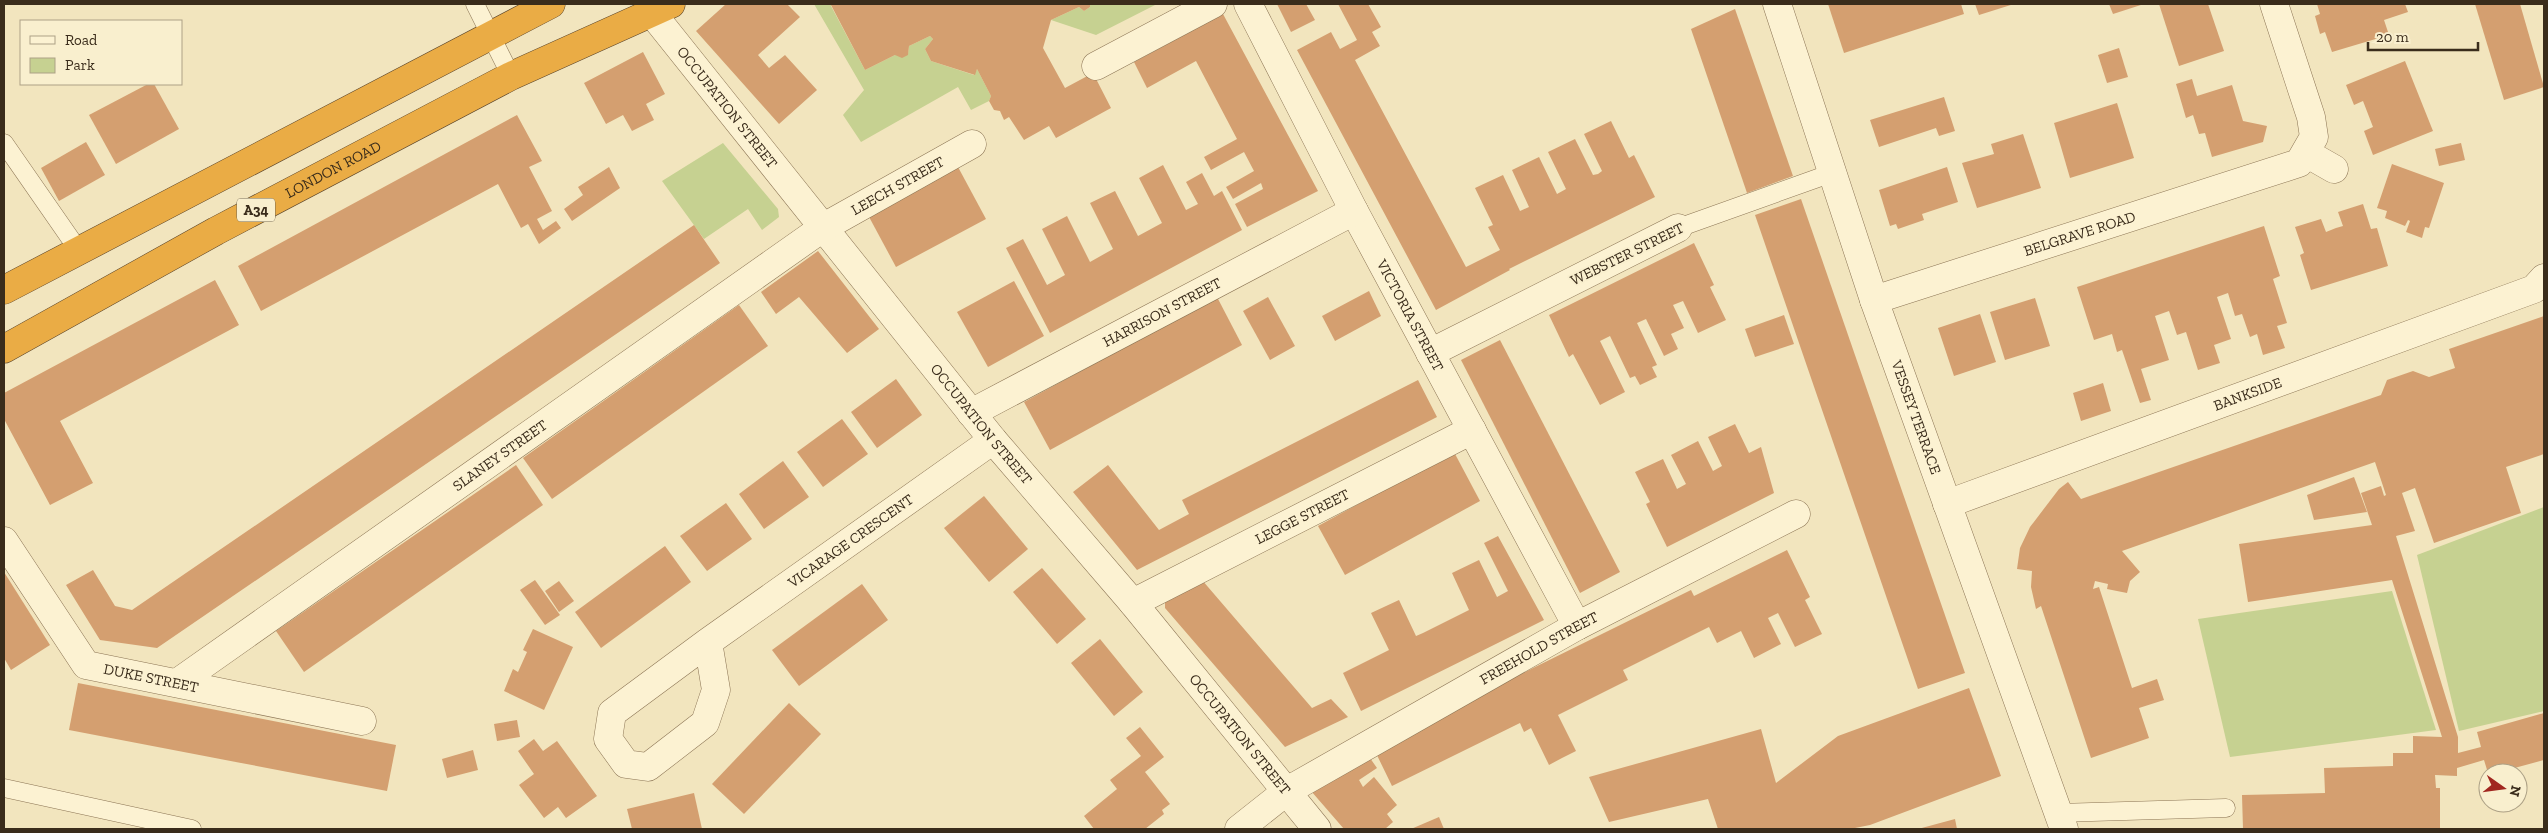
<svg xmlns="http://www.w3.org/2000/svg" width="2548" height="833" font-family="'Zilla Slab',serif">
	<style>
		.green { fill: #c6d191 }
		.building { fill: #d49f70 }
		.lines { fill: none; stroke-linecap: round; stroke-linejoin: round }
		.lane-casing { stroke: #8c7555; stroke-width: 19 }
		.street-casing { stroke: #8c7555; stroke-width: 29 }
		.highway-casing { stroke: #59432a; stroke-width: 29 }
		.lane { stroke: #fcf2d2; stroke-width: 18 }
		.street { stroke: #fcf2d2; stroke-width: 28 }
		.highway { stroke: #eaac45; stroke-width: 28 }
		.labels { text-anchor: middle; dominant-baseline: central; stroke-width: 4; stroke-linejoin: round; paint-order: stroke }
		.shield { fill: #f9efce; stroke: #736651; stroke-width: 1 }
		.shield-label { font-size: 14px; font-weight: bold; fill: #3a2c1b }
		.street-label { font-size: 15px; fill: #3a2c1b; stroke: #f9efce }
	</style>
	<rect width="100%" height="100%" fill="#f2e5be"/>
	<g class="green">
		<polygon points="814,4 834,4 831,6 865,70 895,55 908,54 909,46 930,36 933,39 925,49 931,61 974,75 977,69 991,96 989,101 971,110 958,87 861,142 843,115 864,90"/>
		<polygon points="1090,4 1157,4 1096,35 1051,20 1079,7 1084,11 1090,7"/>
		<polygon points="723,143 778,209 779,217 762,230 748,209 704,239 662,181"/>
		<polygon points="2544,507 2544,711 2459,731 2417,555"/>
		<polygon points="2392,591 2436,730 2230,757 2198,619"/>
	</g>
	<g class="building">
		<polygon points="726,4 787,4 800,17 758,55 769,68 785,55 817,90 779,124 696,31"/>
		<polygon points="834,4 1090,4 1090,7 1084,11 1079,7 1051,20 1043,48 1065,88 1093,73 1111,108 1056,138 1049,126 1024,140 1009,117 1004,120 1000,111 994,110 989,101 991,96 977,69 975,75 931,61 925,49 933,39 930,36 909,46 908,55 902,58 895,55 865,70 831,5"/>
		<polygon points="1277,4 1306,4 1315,20 1291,32"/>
		<polygon points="1338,4 1368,4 1381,27 1372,32 1380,46 1355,60 1466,267 1500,250 1488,227 1493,225 1475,188 1503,175 1520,211 1529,207 1512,170 1539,157 1557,194 1566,189 1548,152 1575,139 1593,175 1598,174 1602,171 1584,134 1611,121 1629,158 1634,155 1655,197 1509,269 1510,270 1436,310 1297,50 1331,32 1340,49 1357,40"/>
		<polygon points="1828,4 1961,4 1964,14 1844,53"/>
		<polygon points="1975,4 2014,4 1979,15"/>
		<polygon points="2109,4 2144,4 2113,14"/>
		<polygon points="2159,4 2208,4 2224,51 2179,66"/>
		<polygon points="2317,4 2405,4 2408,12 2384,20 2389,35 2332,52 2325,32 2320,34 2315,16 2320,14"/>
		<polygon points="2475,4 2520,4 2544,87 2504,100"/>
		<polygon points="1735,9 1793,176 1747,193 1691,29"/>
		<polygon points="1223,14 1318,191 1247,227 1235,204 1263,189 1261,183 1233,199 1226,187 1254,171 1244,152 1211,170 1204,157 1237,139 1196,61 1147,88 1134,62"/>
		<polygon points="2119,48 2128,77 2107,83 2098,55"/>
		<polygon points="643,52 665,94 646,104 654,120 632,131 623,115 606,124 584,83"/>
		<polygon points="2405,61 2433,131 2373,155 2364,131 2373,127 2363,101 2354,105 2346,85"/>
		<polygon points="2192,79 2197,96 2232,85 2243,121 2267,126 2263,142 2212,157 2205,133 2199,134 2193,115 2186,118 2176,84"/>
		<polygon points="148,84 154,84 179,129 116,164 89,115"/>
		<polygon points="1944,97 1955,131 1939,136 1936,128 1879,147 1870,120"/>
		<polygon points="2117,103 2134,158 2070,178 2054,123"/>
		<polygon points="517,115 542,161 529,167 552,211 537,219 543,230 556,221 561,228 539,244 528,224 521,228 498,184 261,311 238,266"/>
		<polygon points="2023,134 2041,188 1977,208 1962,163 1994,154 1991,144"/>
		<polygon points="86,142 105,175 59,201 41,168"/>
		<polygon points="2461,143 2465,160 2439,166 2435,149"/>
		<polygon points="2392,164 2444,183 2429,228 2425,227 2422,238 2406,232 2410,221 2408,220 2405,226 2385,218 2387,211 2377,208"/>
		<polygon points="1163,165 1186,210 1198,204 1186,182 1202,173 1214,196 1222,191 1242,230 1050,333 1006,248 1023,239 1047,285 1065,275 1042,229 1067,216 1090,262 1113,249 1090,203 1115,191 1138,236 1162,223 1139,178"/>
		<polygon points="609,167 620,188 572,221 564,209 583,195 578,187"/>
		<polygon points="958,167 986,219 896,267 868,215"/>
		<polygon points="1947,167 1958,202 1922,214 1924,220 1898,229 1896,224 1890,226 1879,190"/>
		<polygon points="1801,199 1965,673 1918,689 1755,215"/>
		<polygon points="2363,204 2371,229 2377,228 2388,266 2311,290 2300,255 2304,253 2295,227 2321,219 2326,232 2336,228 2343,226 2338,212"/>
		<polygon points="694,225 720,263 157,648 100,640 66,585 93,570 115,606 132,610"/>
		<polygon points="2264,226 2280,276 2273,279 2287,323 2277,326 2285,348 2263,355 2257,334 2250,337 2242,314 2235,316 2228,293 2217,297 2231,339 2214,345 2220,363 2198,370 2186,332 2177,335 2169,311 2155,316 2169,360 2141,369 2151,400 2140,403 2122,350 2117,352 2112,334 2094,340 2077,287"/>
		<polygon points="1694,243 1714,285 1710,287 1726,320 1698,333 1683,301 1673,305 1684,328 1671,334 1678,349 1664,356 1646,319 1637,323 1657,365 1652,367 1657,377 1640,385 1635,376 1630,378 1610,336 1600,341 1625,392 1600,405 1573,354 1569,357 1549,315"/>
		<polygon points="818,251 879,329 847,353 799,297 776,314 761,292"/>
		<polygon points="215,280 239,325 60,421 93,483 50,505 4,419 4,393"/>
		<polygon points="1014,281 1044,336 988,367 957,312"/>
		<polygon points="1369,291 1381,316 1335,341 1322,316"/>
		<polygon points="1217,297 1242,345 1050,450 1024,402"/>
		<polygon points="1268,297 1295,346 1270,360 1243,311"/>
		<polygon points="2035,298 2050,346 2005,360 1990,312"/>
		<polygon points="739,305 768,346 552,499 523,458"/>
		<polygon points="1980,314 1996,362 1954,376 1938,328"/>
		<polygon points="1784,315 1794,344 1755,357 1745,329"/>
		<polygon points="2544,316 2544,454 2506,467 2521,513 2434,543 2415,488 2402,493 2415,531 2396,536 2458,737 2458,753 2481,747 2477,732 2544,713 2544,760 2496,773 2488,773 2484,760 2457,768 2457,776 2435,775 2436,788 2440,788 2440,829 2243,829 2242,795 2325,793 2324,768 2393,766 2393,753 2413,753 2413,736 2442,737 2392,580 2248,602 2239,544 2372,525 2361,493 2381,486 2384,496 2386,495 2375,462 2122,551 2140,572 2130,581 2127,593 2107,589 2108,584 2095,581 2093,589 2099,587 2132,688 2157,679 2164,700 2139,708 2149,738 2091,758 2041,606 2036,609 2031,587 2032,571 2017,569 2020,548 2030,527 2059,489 2068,482 2081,499 2381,395 2387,380 2413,371 2429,377 2455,368 2449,349"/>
		<polygon points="1500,340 1620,572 1580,593 1461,360"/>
		<polygon points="896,379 922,415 877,448 851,412"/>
		<polygon points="1418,380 1437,417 1137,570 1073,492 1108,465 1159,530 1189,514 1182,500"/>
		<polygon points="2103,383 2111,411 2081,421 2073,393"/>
		<polygon points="842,419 868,454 823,487 797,452"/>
		<polygon points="1735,424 1749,453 1761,447 1774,493 1667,547 1646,504 1650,502 1635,472 1663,459 1677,489 1686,484 1671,455 1698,441 1713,471 1722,466 1708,437"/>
		<polygon points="1454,452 1480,501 1345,575 1318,526"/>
		<polygon points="783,461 809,497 764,529 739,494"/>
		<polygon points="516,465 543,505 304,672 276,631"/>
		<polygon points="2354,477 2367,512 2314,520 2307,495"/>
		<polygon points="984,496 1028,549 989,582 944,528"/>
		<polygon points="726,503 752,539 707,571 680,536"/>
		<polygon points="1498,536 1544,620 1361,711 1343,673 1389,650 1371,613 1399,600 1416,636 1423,633 1469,610 1452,573 1479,560 1497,597 1508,591 1484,543"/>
		<polygon points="665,546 691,582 601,648 575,612"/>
		<polygon points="1787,550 1810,597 1805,600 1822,634 1795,647 1778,613 1768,618 1781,644 1754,658 1741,631 1717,643 1709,627 1623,670 1628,680 1558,715 1576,751 1562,758 1549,765 1531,728 1524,732 1520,723 1392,786 1373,747 1691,590 1694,596"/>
		<polygon points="1042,568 1086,619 1057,644 1013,592"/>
		<polygon points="4,572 50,645 11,670 4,658"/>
		<polygon points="535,580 560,615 545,625 520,590"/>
		<polygon points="1202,580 1312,708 1331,699 1348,717 1285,747 1165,608 1165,600"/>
		<polygon points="559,581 574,601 559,612 545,591"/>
		<polygon points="862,584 888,620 799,686 772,650"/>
		<polygon points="533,629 573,647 544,710 504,691 513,669 518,672 527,652 523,650"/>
		<polygon points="1100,639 1143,692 1114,716 1071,663"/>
		<polygon points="78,683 396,745 387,791 69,730"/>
		<polygon points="1969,688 2001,776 1870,825 1850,829 1718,829 1708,799 1609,822 1589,777 1761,729 1776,783 1838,736"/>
		<polygon points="789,703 821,734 744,814 712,784"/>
		<polygon points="517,720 520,737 497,741 494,724"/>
		<polygon points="1140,727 1164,757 1145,772 1170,804 1162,810 1164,814 1145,829 1094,829 1084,816 1117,789 1110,780 1141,756 1126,738"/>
		<polygon points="534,739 543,751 557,741 597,796 566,818 558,807 544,818 519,785 534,774 518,751"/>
		<polygon points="473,750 478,770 447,778 442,759"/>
		<polygon points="1365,751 1377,768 1359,780 1363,787 1374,777 1397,805 1387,814 1393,822 1385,829 1344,829 1305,784"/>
		<polygon points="694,793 702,829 632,829 627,809"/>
		<polygon points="1439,817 1444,829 1411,829"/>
		<polygon points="1955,819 1957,829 1918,829"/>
	</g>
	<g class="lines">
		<g class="lane-casing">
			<g id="lane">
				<polyline points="475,4 511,76"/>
				<polyline points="4,143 79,251"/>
				<polyline points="1678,228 1832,173"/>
				<polyline points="4,788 192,829"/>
				<polyline points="2058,813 2226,808"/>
			</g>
		</g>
		<g class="street-casing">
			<g id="street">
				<path id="s1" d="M1248,4l106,207 223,415"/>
				<path id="s2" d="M1777,4l97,296 190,529"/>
				<path id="s3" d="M651,12l342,428 140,163 184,226"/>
				<polyline points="1096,66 1213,4"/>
				<polyline points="2306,153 2334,169"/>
				<path id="s4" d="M1874,300l425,-137 15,-26 -3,-20 -37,-113"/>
				<polyline points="1430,353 1678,228"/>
				<path id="s5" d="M971,413l383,-202"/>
				<path id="s6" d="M1947,504l587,-215 10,-11"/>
				<path id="s7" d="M4,541l82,124 276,56"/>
				<path id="s8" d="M1133,603l339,-173"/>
				<path id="s9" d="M708,642l8,48 -11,33 -57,44 -22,-3 -18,-25 4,-26 96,-71 285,-202"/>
				<path id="s10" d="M177,683l647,-456 148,-83"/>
				<path id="s11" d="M1239,829l48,-38 290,-165 219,-112"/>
			</g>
		</g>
		<g class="highway-casing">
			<g id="highway">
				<polyline points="4,290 551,4"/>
				<path id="s12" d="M4,349l212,-118 295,-155 160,-72"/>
			</g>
		</g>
		<use href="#lane" class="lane"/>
		<use href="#street" class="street"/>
		<use href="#highway" class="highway"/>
	</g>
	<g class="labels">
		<rect class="shield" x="237" y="198.5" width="38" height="23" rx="4"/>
		<g class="shield-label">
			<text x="256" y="210">A34</text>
		</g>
		<g class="street-label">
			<text stroke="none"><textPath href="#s3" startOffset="122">OCCUPATION STREET</textPath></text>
			<text stroke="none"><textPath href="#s12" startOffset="375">LONDON ROAD</textPath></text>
			<text stroke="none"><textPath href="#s10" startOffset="876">LEECH STREET</textPath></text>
			<text stroke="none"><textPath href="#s4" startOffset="216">BELGRAVE ROAD</textPath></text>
			<text transform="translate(1627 254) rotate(-26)">WEBSTER STREET</text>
			<text stroke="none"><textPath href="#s5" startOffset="216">HARRISON STREET</textPath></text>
			<text stroke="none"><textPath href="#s1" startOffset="351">VICTORIA STREET</textPath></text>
			<text stroke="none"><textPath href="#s6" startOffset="320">BANKSIDE</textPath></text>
			<text stroke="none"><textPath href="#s2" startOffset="436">VESSEY TERRACE</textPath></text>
			<text stroke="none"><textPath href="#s3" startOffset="528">OCCUPATION STREET</textPath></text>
			<text stroke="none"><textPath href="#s10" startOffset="395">SLANEY STREET</textPath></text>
			<text stroke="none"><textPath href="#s8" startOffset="190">LEGGE STREET</textPath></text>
			<text stroke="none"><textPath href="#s9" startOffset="529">VICARAGE CRESCENT</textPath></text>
			<text stroke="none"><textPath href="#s11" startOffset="351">FREEHOLD STREET</textPath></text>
			<text stroke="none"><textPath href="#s7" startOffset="215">DUKE STREET</textPath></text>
			<text stroke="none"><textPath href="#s3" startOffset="932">OCCUPATION STREET</textPath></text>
		</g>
	</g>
	<rect width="2548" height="833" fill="none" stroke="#3a2c1b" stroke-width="10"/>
	<rect x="20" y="20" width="162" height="65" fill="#f9efce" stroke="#ada186"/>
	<rect x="30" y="36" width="25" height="8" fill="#fcf2d2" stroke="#ada186"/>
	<text x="65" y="45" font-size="15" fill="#3a2c1b">Road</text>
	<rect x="30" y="58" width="25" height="15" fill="#c6d191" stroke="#ada186"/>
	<text x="65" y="70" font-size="15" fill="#3a2c1b">Park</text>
	<g transform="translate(2503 788) rotate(104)"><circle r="24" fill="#f9efce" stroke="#ada186"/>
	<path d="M0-4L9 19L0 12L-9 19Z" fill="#a1261f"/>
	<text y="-8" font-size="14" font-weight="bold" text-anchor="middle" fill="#3a2c1b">N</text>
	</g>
	<path d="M2368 42v8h110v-8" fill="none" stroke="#3a2c1b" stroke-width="2.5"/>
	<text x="2376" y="42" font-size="15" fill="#3a2c1b" stroke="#f9efce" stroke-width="4" paint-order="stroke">20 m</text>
</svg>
